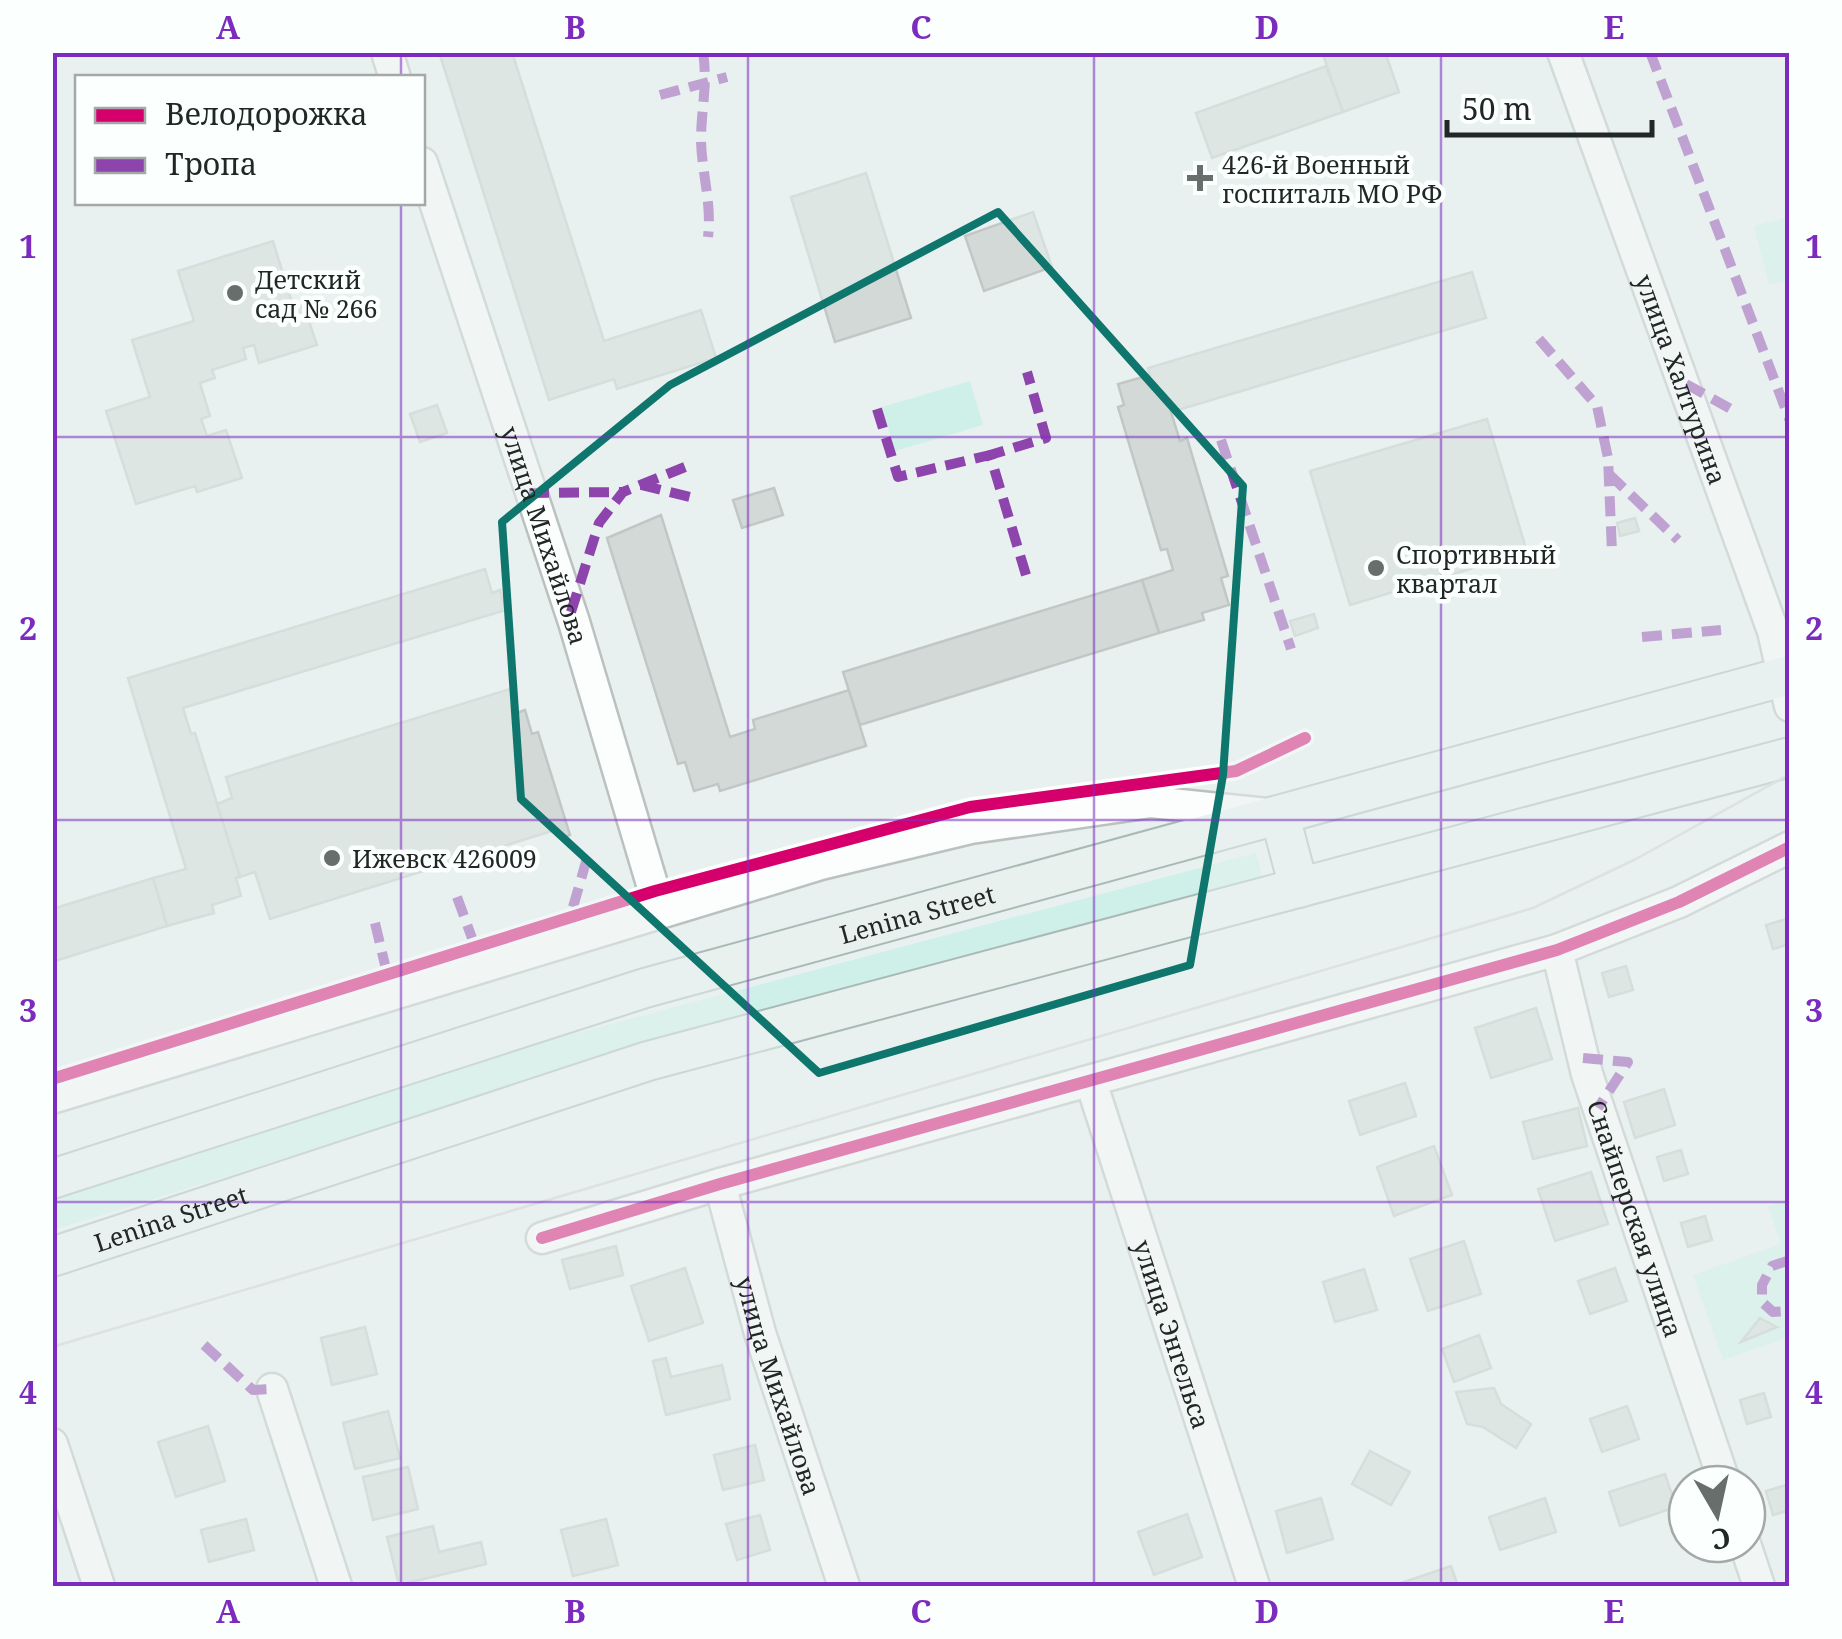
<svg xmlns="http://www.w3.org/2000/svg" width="1842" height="1639" font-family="'Noto Serif',serif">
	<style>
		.green { fill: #cff0e8 }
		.building { fill: #d2d9d7; stroke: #c0c7c5; stroke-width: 2.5 }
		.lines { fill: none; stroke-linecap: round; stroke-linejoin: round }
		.minor-casing { stroke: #bac2c0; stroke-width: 35 }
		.major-casing { stroke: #a9bab6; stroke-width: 42 }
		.minor { stroke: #fcfdfd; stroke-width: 30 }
		.major { stroke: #e9f1ef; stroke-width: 38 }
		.tram { stroke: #ced1d0; stroke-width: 2.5 }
		.quiet { stroke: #8e44ad; stroke-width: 10; stroke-dasharray: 20 10; stroke-linecap: butt }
		.cycleway-casing { stroke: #fbfffe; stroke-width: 19 }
		.cycleway { stroke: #d6006c; stroke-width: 12 }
		.marked { fill: none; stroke: #0f766e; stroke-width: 8; stroke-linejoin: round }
		.grid { fill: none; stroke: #7b2cbf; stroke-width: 2.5; stroke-opacity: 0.55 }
		.poi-dot { fill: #676e6c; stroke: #fbfffe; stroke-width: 4 }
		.labels { text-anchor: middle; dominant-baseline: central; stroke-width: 9; stroke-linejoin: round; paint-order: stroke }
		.poi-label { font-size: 25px; fill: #212726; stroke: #fbfffe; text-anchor: start }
		.street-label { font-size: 25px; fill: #212726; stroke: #fbfffe }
		.neatline { fill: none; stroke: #7b2cbf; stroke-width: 4 }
		.grid-label { font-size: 32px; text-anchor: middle; font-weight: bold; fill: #7b2cbf }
	</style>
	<rect width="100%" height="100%" fill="#e8f1ef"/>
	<g class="green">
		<polygon points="1789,217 1789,280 1769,285 1754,226"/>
		<polygon points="970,381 983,425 895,451 882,407"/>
		<polygon points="1256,853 1264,883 712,1025 53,1230 52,1197 532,1045"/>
		<polygon points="1789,1200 1789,1337 1723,1360 1693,1275 1781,1244 1768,1206"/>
	</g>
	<g class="building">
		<polygon points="439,52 512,52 604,341 701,310 716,358 617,389 614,379 549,400"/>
		<polygon points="1322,52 1385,52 1399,92 1343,112"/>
		<polygon points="1326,66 1343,112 1212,158 1196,113"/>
		<polygon points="866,173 911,318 835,342 791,197"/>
		<polygon points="1033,212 1052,267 984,291 965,236"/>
		<polygon points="273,241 293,306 303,303 317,345 259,363 254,345 243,348 246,359 212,370 215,378 200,383 210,416 201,419 207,436 226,430 242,478 197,492 195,486 136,504 106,411 150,397 132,340 194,321 178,271"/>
		<polygon points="1472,272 1486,318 1171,412 1180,441 1187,438 1228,576 1221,578 1229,605 1202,613 1204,620 1159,633 1142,580 1173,570 1167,549 1161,550 1118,407 1124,405 1118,384 1150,375 1148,368"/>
		<polygon points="437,405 447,433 420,442 410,414"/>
		<polygon points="1487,419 1527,552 1350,605 1310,471"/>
		<polygon points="774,488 783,515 742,528 733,500"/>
		<polygon points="661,515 730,737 755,729 753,720 849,690 866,746 720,791 718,784 694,791 685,762 678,764 607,538"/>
		<polygon points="1635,518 1639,531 1620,536 1617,523"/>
		<polygon points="485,569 492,593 500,590 506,610 183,708 191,734 195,733 240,877 236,878 241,896 212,905 214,913 167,926 153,878 186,869 128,678"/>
		<polygon points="1142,580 1159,633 860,725 843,672"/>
		<polygon points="1314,614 1318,628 1295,636 1290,621"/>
		<polygon points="510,689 517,713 525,710 532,734 538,732 570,835 561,838 558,829 270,919 255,872 240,877 217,804 232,798 226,777"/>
		<polygon points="153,878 167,926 52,962 52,909"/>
		<polygon points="1790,918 1790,944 1773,949 1766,925"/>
		<polygon points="1626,966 1633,990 1609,997 1602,973"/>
		<polygon points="1536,1008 1552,1059 1491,1078 1475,1028"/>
		<polygon points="1405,1083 1416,1116 1360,1135 1349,1101"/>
		<polygon points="1664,1089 1675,1125 1635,1138 1624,1102"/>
		<polygon points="1578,1108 1587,1146 1533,1159 1523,1122"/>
		<polygon points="1434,1146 1452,1195 1394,1216 1377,1167"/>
		<polygon points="1681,1150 1688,1174 1664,1181 1657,1157"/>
		<polygon points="1591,1172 1608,1224 1555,1241 1538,1189"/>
		<polygon points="1705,1216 1712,1240 1688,1247 1681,1223"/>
		<polygon points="1464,1241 1481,1294 1428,1311 1410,1259"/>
		<polygon points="616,1246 623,1275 570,1289 562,1260"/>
		<polygon points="685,1268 703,1323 649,1341 631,1286"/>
		<polygon points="1615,1268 1627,1301 1590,1314 1578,1281"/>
		<polygon points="1364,1269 1377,1310 1335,1322 1323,1282"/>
		<polygon points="1760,1318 1777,1327 1741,1342"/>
		<polygon points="365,1327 377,1374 332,1385 321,1338"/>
		<polygon points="1479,1335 1491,1368 1454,1382 1442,1349"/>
		<polygon points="666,1358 671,1377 722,1365 730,1399 666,1415 653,1361"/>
		<polygon points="1494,1388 1501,1404 1531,1424 1516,1448 1483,1427 1467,1424 1456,1392"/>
		<polygon points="1764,1393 1771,1417 1747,1424 1740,1400"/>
		<polygon points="1627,1406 1639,1439 1602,1452 1590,1419"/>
		<polygon points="388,1411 400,1458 355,1469 343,1423"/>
		<polygon points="208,1426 225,1481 176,1497 158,1442"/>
		<polygon points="755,1445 764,1480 723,1490 714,1455"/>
		<polygon points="1370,1451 1410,1472 1391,1505 1352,1484"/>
		<polygon points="408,1467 418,1509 373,1520 363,1477"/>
		<polygon points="1665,1474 1676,1507 1620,1526 1609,1492"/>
		<polygon points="1790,1484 1790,1510 1773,1515 1766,1491"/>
		<polygon points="1321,1498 1333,1539 1287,1553 1276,1511"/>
		<polygon points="1545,1498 1556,1532 1500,1550 1489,1517"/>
		<polygon points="1187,1514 1202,1557 1154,1575 1138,1532"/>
		<polygon points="760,1515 770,1550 737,1560 726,1524"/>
		<polygon points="246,1519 254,1550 209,1562 201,1530"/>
		<polygon points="606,1519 618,1565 573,1576 561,1530"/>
		<polygon points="433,1526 439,1552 481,1542 486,1564 399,1585 387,1537"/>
		<polygon points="1451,1566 1458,1586 1399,1586 1398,1584"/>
	</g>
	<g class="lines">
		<g class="minor-casing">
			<g id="minor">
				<polyline points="387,52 395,78"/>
				<path id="s1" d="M1563,52l210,579 17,75"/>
				<path id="s2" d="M422,163l152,459 86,289"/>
				<path id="s3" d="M1557,950l30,124 138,410"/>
				<path id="s4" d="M1091,1082l163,504"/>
				<polyline points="52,1098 821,864 971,828 1151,802 1267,814"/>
				<path id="s5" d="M720,1184l40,149 84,253"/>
				<polyline points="542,1238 720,1184 1557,950 1679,902 1790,847"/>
				<polyline points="272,1389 336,1586"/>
				<polyline points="52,1444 99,1586"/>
				<polyline points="1745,1544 1759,1586"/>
			</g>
		</g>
		<g class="major-casing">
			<g id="major">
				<polyline points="1280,816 1299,888"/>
				<path id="s6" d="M52,1179l593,-191 1145,-313"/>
				<path id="s7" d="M52,1257l596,-196 1142,-304"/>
			</g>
		</g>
		<use href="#minor" class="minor"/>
		<use href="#major" class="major"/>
		<polyline class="tram" points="52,1347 1533,908 1636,859 1790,774"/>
		<g class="quiet">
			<path d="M703,52c5,32 -2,58 -2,89 1,33 11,63 7,96"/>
			<polyline points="1650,52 1790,421"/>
			<polyline points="660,95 727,77"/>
			<polyline points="1539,339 1597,406 1608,458 1612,552"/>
			<polyline points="1686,384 1731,409"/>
			<polyline points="877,409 898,477 990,455"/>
			<polyline points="1221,440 1291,649"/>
			<polyline points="1609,474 1678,540"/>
			<polyline points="641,485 694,498"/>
			<polyline points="529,493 623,492"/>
			<polyline points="1026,575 990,455 1046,438 1027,372"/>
			<polyline points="571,612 599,523 623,492 685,467"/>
			<polyline points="1642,637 1721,630"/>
			<polyline points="457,897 472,938"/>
			<polyline points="573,907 588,855"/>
			<polyline points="375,923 385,965"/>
			<polyline points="1583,1058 1628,1062 1598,1108"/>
			<polyline points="1790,1260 1772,1266 1762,1285 1762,1302 1773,1312 1790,1311"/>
			<polyline points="204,1345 253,1390 272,1389"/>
		</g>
		<g class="cycleway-casing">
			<g id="cycleway">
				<polyline points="52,1079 655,891 970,807 1236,771 1305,738"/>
				<polyline points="542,1238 720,1184 1557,950 1679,902 1790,847"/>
			</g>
		</g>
		<use href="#cycleway" class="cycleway"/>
	</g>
	<path d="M0 0H1842V1639H0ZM998,212l245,274 -20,289 -33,190 -371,108 -298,-274 -19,-277 168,-137z" fill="#e8f1ef" fill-opacity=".55" fill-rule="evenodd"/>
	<path class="marked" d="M998,212l245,274 -20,289 -33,190 -371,108 -298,-274 -19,-277 168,-137z"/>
	<path class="grid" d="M401,52v26M748,52v1534M1094,52v1534M1441,52v1534M401,202v1384M52,437h1738M52,820h1738M52,1202h1738"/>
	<g class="poi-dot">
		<path d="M1195 163h10v10h10v10h-10v10h-10v-10h-10v-10h10z"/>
		<circle cx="235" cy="293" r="10"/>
		<circle cx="1376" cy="568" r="10"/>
		<circle cx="332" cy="858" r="10"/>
	</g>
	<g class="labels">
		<g class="poi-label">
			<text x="1222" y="164">426-й Военный<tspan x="1222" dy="29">госпиталь МО РФ</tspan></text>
			<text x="255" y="279">Детский<tspan x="255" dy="29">сад № 266</tspan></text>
			<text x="1396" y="554">Спортивный<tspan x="1396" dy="29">квартал</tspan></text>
			<text x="352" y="858">Ижевск 426009</text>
		</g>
		<g class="street-label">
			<text stroke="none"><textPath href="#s1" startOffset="348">улица Халтурина</textPath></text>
			<text stroke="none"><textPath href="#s2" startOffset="392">улица Михайлова</textPath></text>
			<text stroke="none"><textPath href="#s6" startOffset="905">Lenina Street</textPath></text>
			<text stroke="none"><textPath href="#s7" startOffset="125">Lenina Street</textPath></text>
			<text stroke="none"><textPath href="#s3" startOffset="280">Снайперская улица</textPath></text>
			<text stroke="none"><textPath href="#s4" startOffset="265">улица Энгельса</textPath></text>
			<text stroke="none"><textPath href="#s5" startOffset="210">улица Михайлова</textPath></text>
		</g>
	</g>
	<rect width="1842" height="1639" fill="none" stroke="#fbfffe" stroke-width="110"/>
	<rect x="75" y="75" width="350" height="130" fill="#fbfffe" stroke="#a4a9a8" stroke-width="2.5"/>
	<rect x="95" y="108" width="50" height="15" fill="#d6006c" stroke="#a4a9a8" stroke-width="2.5"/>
	<text x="165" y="125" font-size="30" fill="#212726">Велодорожка</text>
	<rect x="95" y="158" width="50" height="15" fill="#8e44ad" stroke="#a4a9a8" stroke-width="2.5"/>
	<text x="165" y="175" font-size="30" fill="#212726">Тропа</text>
	<g transform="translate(1717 1514) rotate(171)"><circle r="48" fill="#fbfffe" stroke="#a4a9a8" stroke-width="2.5"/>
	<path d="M0-8L18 38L0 25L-18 38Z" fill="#676e6c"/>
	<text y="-15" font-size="28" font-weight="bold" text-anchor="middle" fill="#212726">С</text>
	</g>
	<path d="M1447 120v15h205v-15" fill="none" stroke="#212726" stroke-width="5"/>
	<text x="1462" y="120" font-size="30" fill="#212726" stroke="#fbfffe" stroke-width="8" paint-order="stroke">50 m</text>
	<rect x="55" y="55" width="1732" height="1529" class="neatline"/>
	<g class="grid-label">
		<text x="228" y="39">A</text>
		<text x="575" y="39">B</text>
		<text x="921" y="39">C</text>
		<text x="1267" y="39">D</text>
		<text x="1614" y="39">E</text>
		<text x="28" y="258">1</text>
		<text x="1814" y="258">1</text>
		<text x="28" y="640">2</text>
		<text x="1814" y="640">2</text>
		<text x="28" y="1022">3</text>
		<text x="1814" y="1022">3</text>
		<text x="28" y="1404">4</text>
		<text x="1814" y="1404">4</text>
		<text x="228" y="1623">A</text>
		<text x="575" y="1623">B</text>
		<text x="921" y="1623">C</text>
		<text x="1267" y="1623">D</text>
		<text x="1614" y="1623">E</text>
	</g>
</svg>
